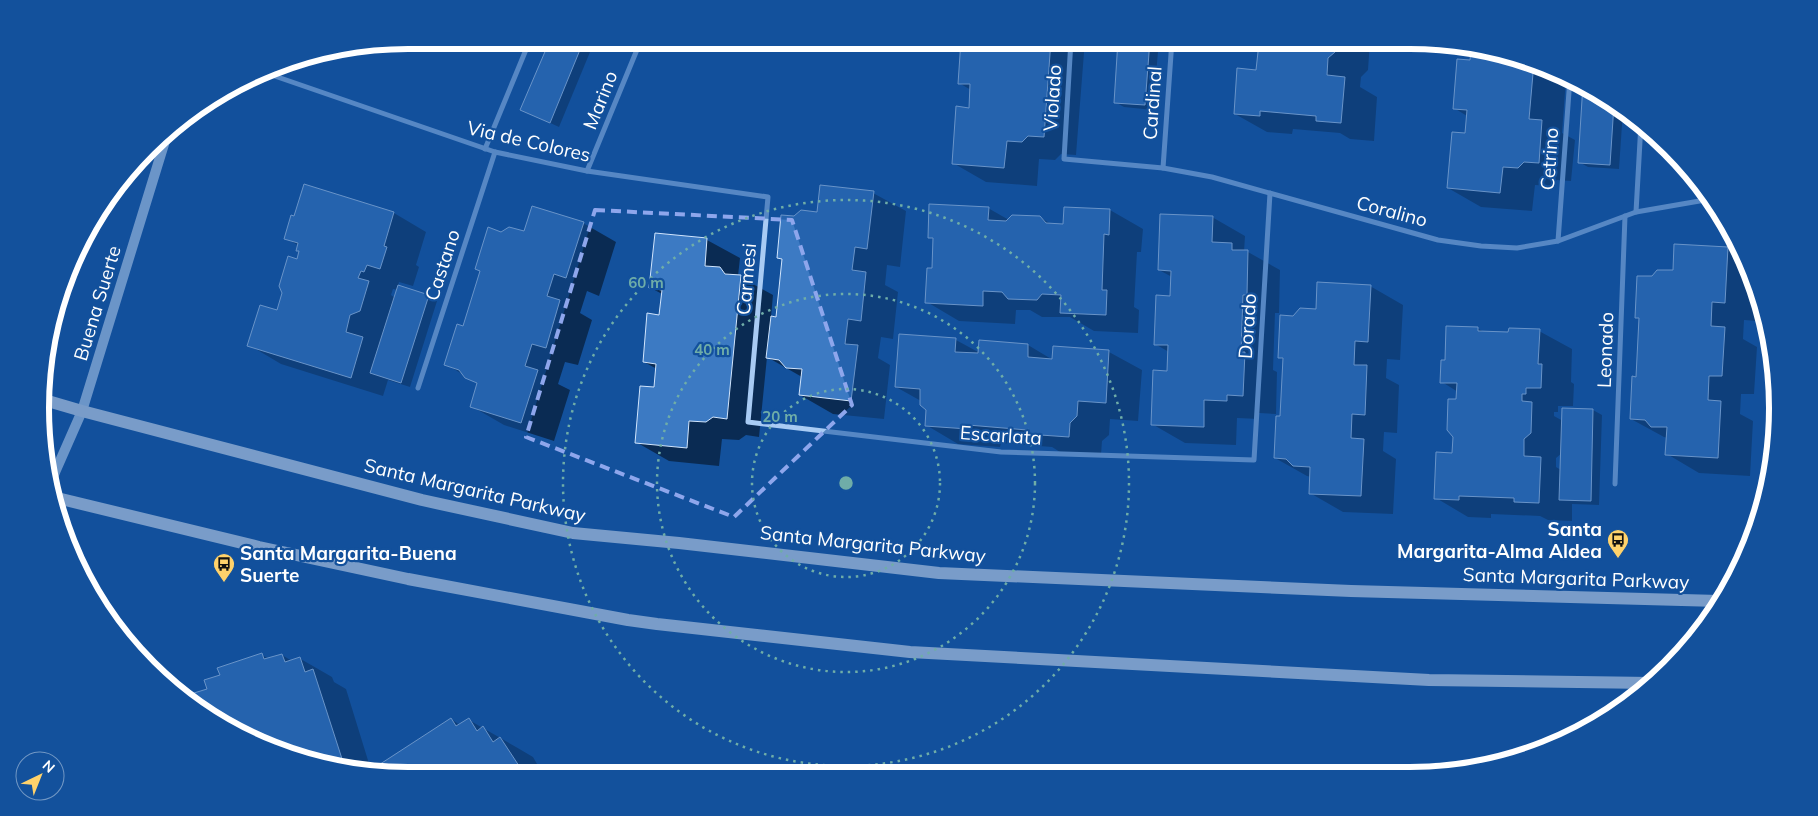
<svg xmlns="http://www.w3.org/2000/svg" width="1818" height="816" font-family="Mulish,sans-serif">
	<style>
		.shadow { fill: #0007; fill-rule: evenodd }
		.building { fill: #3c7ac3; stroke: #d1e5fd }
		.lines { fill: none; stroke-linecap: round; stroke-linejoin: round }
		.street { stroke: #a8cbf4; stroke-width: 5 }
		.secondary { stroke: #d8e8fd; stroke-width: 10 }
		.primary { stroke: #f5f9ff; stroke-width: 12 }
		.marked { fill: none; stroke: #8ea6ec; stroke-width: 4; stroke-dasharray: 10 6; stroke-linejoin: round }
		.ring { fill: none; stroke: #6fada8; stroke-width: 2.5; stroke-dasharray: 2.5 5 }
		.labels { text-anchor: middle; dominant-baseline: central; stroke-width: 4.5; stroke-linejoin: round; paint-order: stroke }
		.street-label { font-size: 19px; fill: #fff; stroke: #13519c }
		.poi-label { font-size: 19px; font-weight: bold; fill: #fff; stroke: #13519c; text-anchor: end }
		.rim { fill: none; stroke: #fff; stroke-width: 6 }
		.centre { fill: #6fada8; stroke: #13519c; stroke-width: 2.5 }
		.ring-label { font-size: 15px; text-anchor: middle; font-weight: bold; fill: #6fada8; stroke: #13519c; stroke-width: 4.5; stroke-linejoin: round; paint-order: stroke }
	</style>
	<rect width="100%" height="100%" fill="#13519c"/>
	<g class="shadow">
		<polygon points="443,40 476,40 471,52"/>
		<polygon points="551,40 595,40 559,127 522,110"/>
		<polygon points="962,40 1085,40 1076,155 1061,154 1055,160 1039,159 1037,186 986,182 953,163 970,109 971,90 959,83"/>
		<polygon points="1120,40 1159,40 1153,110 1124,107 1115,102"/>
		<polygon points="1253,40 1370,41 1368,70 1361,77 1360,87 1377,97 1374,141 1350,139 1340,133 1293,129 1292,134 1267,132 1235,114 1257,72 1259,52"/>
		<polygon points="1472,50 1529,60 1571,79 1566,78 1562,133 1575,140 1571,181 1557,180 1551,186 1535,185 1532,211 1481,207 1448,188 1466,134 1467,116 1454,108 1471,61"/>
		<polygon points="1594,89 1623,110 1619,169 1588,167 1579,162"/>
		<path d="M305,186l89,27 32,19 -10,33 3,2 -6,19 -14,-4 -1,5 30,9 9,5 -27,86 -22,-7 -5,16 -102,-32 -32,-19 29,-34 19,-51 3,-8 -3,-2 2,-4 -13,-8 9,-20zM393,289l5,1 -3,8 -4,-3z"/>
		<polygon points="873,193 906,211 900,267 887,265 885,285 898,292 893,339 881,337 878,358 890,365 884,419 833,414 800,395 802,377 767,357 759,437 746,435 739,440 722,439 719,466 669,461 636,442 655,389 657,369 644,362 660,316 662,294 651,288 656,234 707,240 740,258 738,276 773,295 771,317 777,318 783,260 778,257 795,218 818,213"/>
		<polygon points="988,208 1009,220 1040,217 1052,225 1064,225 1065,208 1110,210 1143,229 1141,252 1137,252 1134,307 1139,310 1138,333 1094,331 1070,317 1042,317 1030,310 1016,310 1015,324 959,321 927,302 933,269 935,240 929,237"/>
		<polygon points="1212,217 1245,236 1244,252 1248,252 1280,270 1279,313 1275,313 1273,370 1277,372 1276,414 1259,413 1259,419 1237,418 1236,445 1185,443 1152,424 1169,372 1169,352 1155,344 1171,297 1172,277 1159,270"/>
		<polygon points="583,223 616,242 599,296 587,291 580,313 592,320 578,365 565,362 558,384 570,390 554,441 504,425 471,406 478,384 446,364 463,328 501,233 525,233"/>
		<polygon points="1727,248 1745,258 1759,294 1757,321 1744,320 1743,339 1757,347 1754,394 1741,394 1740,414 1753,421 1750,476 1699,473 1667,454 1668,438 1664,437 1631,419 1638,378 1640,320 1636,317 1652,277 1674,272"/>
		<polygon points="1370,286 1403,305 1400,360 1387,359 1386,378 1399,385 1397,433 1384,432 1383,451 1396,459 1393,514 1343,512 1310,493 1311,477 1307,476 1275,458 1281,417 1284,360 1279,357 1294,317 1317,311"/>
		<path d="M1477,328l7,4 25,2 30,-3 33,18 -1,33 3,2 -1,22h-15v6h-4v4l9,5 30,-11 9,5 -3,90 -27,-1v17l-24,-1 -8,-4 -49,-2v4l-23,-1 -32,-19 18,-44 4,-62 -16,-10 4,-21zM1562,453l-1,17 -5,-3v-9z"/>
		<polygon points="956,340 980,353 1028,345 1053,360 1054,348 1109,352 1142,370 1138,421 1110,419 1109,435 1102,441 1101,455 1060,452 1052,447 1001,443 1000,447 958,444 926,425 927,410 921,401 896,387"/>
		<polygon points="262,655 269,659 282,655 292,661 299,658 332,677 334,682 346,689 371,770 289,756 224,727 199,709 209,690 222,676"/>
		<polygon points="451,719 460,725 469,720 516,747 533,757 544,776 408,776"/>
	</g>
	<g class="building">
		<polygon points="550,40 584,40 550,123 520,110"/>
		<polygon points="961,40 1051,40 1044,137 1028,136 1022,142 1007,141 1004,168 952,164 956,106 969,108 970,84 958,84"/>
		<polygon points="1118,40 1150,40 1145,105 1114,103"/>
		<polygon points="1252,40 1336,40 1335,52 1328,58 1327,75 1345,77 1341,123 1316,121 1316,116 1260,111 1260,116 1234,114 1237,68 1256,70 1258,52 1251,46"/>
		<polygon points="1471,50 1529,60 1534,62 1529,119 1542,120 1539,163 1524,162 1518,168 1503,167 1500,193 1447,188 1452,132 1465,133 1467,110 1453,109 1457,59 1470,60"/>
		<polygon points="1583,84 1594,89 1614,104 1610,165 1578,163"/>
		<polygon points="304,184 394,212 384,246 387,247 380,269 367,265 364,272 361,271 358,278 369,281 360,311 350,315 346,332 363,337 351,378 247,346 260,305 277,310 282,293 279,286 288,256 297,259 299,251 296,251 298,243 284,239 291,215 294,216"/>
		<polygon points="820,185 874,191 867,249 855,247 852,270 866,272 861,321 848,319 845,344 858,345 851,401 799,395 802,369 786,368 779,360 766,358 771,316 776,317 782,259 777,258 781,215 794,216 801,210 817,212"/>
		<polygon points="929,204 989,207 988,220 1006,221 1012,215 1040,216 1046,223 1063,224 1064,207 1110,209 1109,235 1104,234 1102,290 1107,290 1106,315 1060,313 1061,295 1042,294 1037,300 1008,299 1002,292 983,291 983,306 925,303 927,268 932,268 933,238 928,238"/>
		<polygon points="532,206 584,222 566,278 554,274 547,296 560,300 546,348 532,344 525,366 538,370 521,423 470,407 477,383 465,378 459,370 444,365 457,324 463,326 480,271 475,269 488,227 501,232 509,227 524,231"/>
		<polygon points="1160,214 1213,216 1212,242 1232,243 1232,250 1248,250 1247,295 1243,295 1241,352 1245,352 1243,396 1227,395 1227,401 1204,400 1204,427 1151,425 1153,370 1167,371 1168,345 1154,345 1156,295 1170,296 1171,271 1158,270"/>
		<polygon points="655,233 707,238 705,266 720,267 725,274 741,275 727,419 713,417 706,422 689,421 687,448 635,443 640,386 654,387 656,364 643,362 647,313 659,315 662,290 649,288"/>
		<polygon points="1674,244 1728,247 1725,303 1712,302 1711,326 1725,327 1722,376 1709,376 1708,400 1721,401 1718,458 1665,455 1667,427 1651,427 1645,420 1630,419 1632,376 1636,377 1639,318 1635,318 1637,276 1652,276 1657,270 1673,270"/>
		<polygon points="1317,282 1371,285 1368,342 1355,341 1354,365 1367,365 1365,415 1352,414 1351,438 1364,439 1361,496 1309,494 1310,467 1293,466 1286,459 1274,458 1276,416 1280,416 1283,358 1278,358 1280,315 1293,316 1300,308 1316,309"/>
		<polygon points="398,285 429,295 401,383 370,373"/>
		<polygon points="1446,326 1478,327 1478,331 1508,332 1509,328 1540,329 1538,364 1542,364 1541,388 1526,388 1526,394 1522,394 1522,401 1532,402 1531,433 1524,439 1524,456 1541,457 1539,503 1514,502 1514,498 1459,496 1459,500 1434,499 1436,452 1452,453 1453,437 1447,430 1448,399 1456,399 1457,383 1440,383 1441,360 1445,360"/>
		<polygon points="899,334 956,338 955,352 978,353 979,340 1028,344 1028,357 1052,359 1053,346 1109,350 1106,403 1078,401 1077,416 1070,423 1069,437 1026,434 1027,430 968,425 968,429 925,426 926,410 920,405 920,389 895,387"/>
		<polygon points="1562,408 1593,409 1591,501 1559,500"/>
		<polygon points="262,653 264,659 282,654 285,662 300,657 305,672 313,669 344,765 289,756 224,727 198,708 194,693 207,689 204,680 220,675 217,668"/>
		<polygon points="451,718 456,726 469,718 477,731 483,726 493,742 500,737 525,775 408,776 371,770"/>
	</g>
	<g class="lines">
		<g class="street">
			<polyline points="1071,40 1064,159 1163,168 1212,177 1438,240 1481,246 1517,248 1558,241 1636,212 1711,199"/>
			<polyline points="263,72 495,152 587,171 768,197 748,422 1001,452 1254,460 1270,193"/>
			<polyline points="485,149 530,40"/>
			<polyline points="1163,168 1172,40"/>
			<polyline points="587,171 641,40"/>
			<polyline points="1636,212 1641,123"/>
			<polyline points="1558,241 1570,78"/>
			<polyline points="418,388 495,152"/>
			<polyline points="1615,484 1625,216"/>
		</g>
		<polyline class="secondary" points="49,486 82,411 169,128"/>
		<g class="primary">
			<polyline points="41,399 82,411 422,500 573,533 679,543 939,573 1351,591 1719,601"/>
			<polyline points="53,497 259,547 408,579 628,620 657,624 910,652 1429,680 1651,683"/>
		</g>
	</g>
	<path d="M0 0H1818V816H0ZM595,210l197,10 60,185 -118,112 -208,-80z" fill="#13519c" fill-opacity=".55" fill-rule="evenodd"/>
	<path class="marked" d="M595,210l197,10 60,185 -118,112 -208,-80z"/>
	<g class="ring">
		<circle cx="846" cy="483" r="94"/>
		<circle cx="846" cy="483" r="189"/>
		<circle cx="846" cy="483" r="283"/>
	</g>
	<defs>
		<g id="bus-pin" transform="scale(1.125)"><path d="M0 17L-7.5 6A9.5 9.5 0 1 1 7.5 6Z" fill="#ffd26b" stroke="#13519c"/><path d="M-5-6H5V4H4V6H2V4H-2V6H-4V4H-5ZM-3.5-4V0h7V-4ZM-3.5 1.2v1.5H-2V1.2ZM2 1.2v1.5H3.5V1.2Z" fill="#111"/></g>
	</defs>
	<g fill-rule="evenodd">
		<use href="#bus-pin" x="1618" y="540"/>
		<use href="#bus-pin" x="224" y="564"/>
	</g>
	<g class="labels">
		<g class="street-label">
			<text transform="translate(1052 98) rotate(-86)">Violado</text>
			<text transform="translate(600 100) rotate(-68)">Marino</text>
			<text transform="translate(1152 103) rotate(-86)">Cardinal</text>
			<text transform="translate(529 141) rotate(13)">Via de Colores</text>
			<text transform="translate(1549 159) rotate(-86)">Cetrino</text>
			<text transform="translate(1392 211) rotate(15)">Coralino</text>
			<text transform="translate(442 265) rotate(-72)">Castano</text>
			<text transform="translate(746 279) rotate(-85)">Carmesi</text>
			<text transform="translate(97 303) rotate(-73)">Buena Suerte</text>
			<text transform="translate(1247 326) rotate(-86)">Dorado</text>
			<text transform="translate(1605 350) rotate(-88)">Leonado</text>
			<text transform="translate(1001 435) rotate(4)">Escarlata</text>
			<text transform="translate(475 490) rotate(13)">Santa Margarita Parkway</text>
			<text transform="translate(873 544) rotate(6)">Santa Margarita Parkway</text>
			<text transform="translate(1576 578) rotate(2)">Santa Margarita Parkway</text>
		</g>
		<g class="poi-label">
			<text x="1602" y="529">Santa<tspan x="1602" dy="22">Margarita-Alma Aldea</tspan></text>
			<text x="240" y="553" text-anchor="start">Santa Margarita-Buena<tspan x="240" dy="22">Suerte</tspan></text>
		</g>
	</g>
	<path d="M0 0H1818V816H0ZM408 49H1410A359 359 0 0 1 1769 408V408A359 359 0 0 1 1410 767H408A359 359 0 0 1 49 408V408A359 359 0 0 1 408 49Z" fill="#13519c" fill-rule="evenodd"/>
	<path class="rim" d="M408 49H1410A359 359 0 0 1 1769 408V408A359 359 0 0 1 1410 767H408A359 359 0 0 1 49 408V408A359 359 0 0 1 408 49Z"/>
	<circle cx="846" cy="483" r="8" class="centre"/>
	<g class="ring-label">
		<text x="646" y="288">60 m</text>
		<text x="712" y="355">40 m</text>
		<text x="780" y="422">20 m</text>
	</g>
	<g transform="translate(40 776) rotate(43)"><circle r="24" fill="#13519c" stroke="#7197c4"/>
	<path d="M0-4L9 19L0 12L-9 19Z" fill="#ffd26b"/>
	<text y="-8" font-size="14" font-weight="bold" text-anchor="middle" fill="#ffffff">N</text>
	</g>
</svg>
